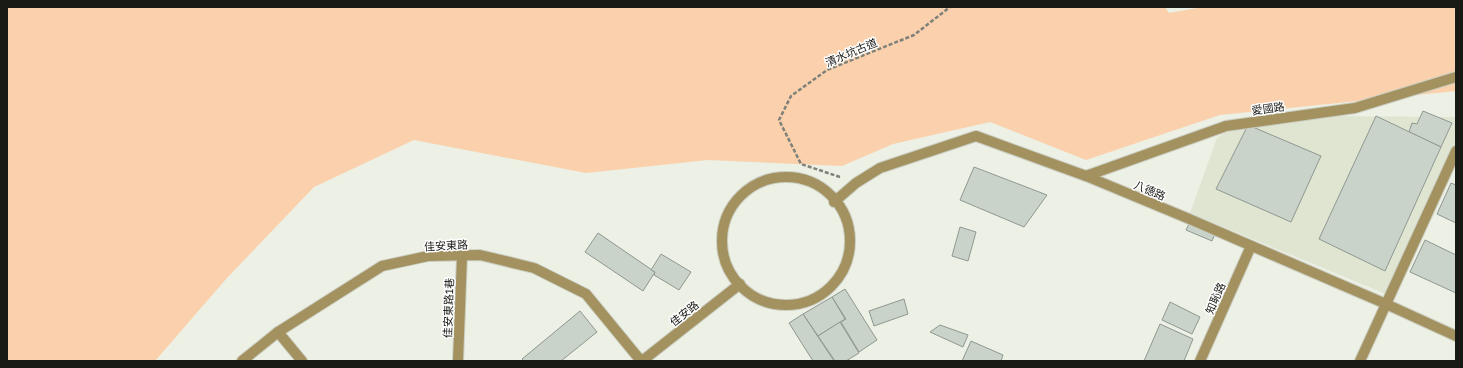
<svg xmlns="http://www.w3.org/2000/svg" width="1463" height="368" font-family="'Golos Text','Noto Sans TC',sans-serif">
	<style>
		.built { fill: #e0e5d2 }
		.green { fill: #fad1ac }
		.building { fill: #c9d3ca; stroke: #8f9890 }
		.lines { fill: none; stroke-linecap: round; stroke-linejoin: round }
		.service-casing { stroke: #cbcec3; stroke-width: 12 }
		.path { stroke: #7f8179; stroke-width: 2.5; stroke-dasharray: 4 2; stroke-linecap: butt }
		.service { stroke: #a3925f; stroke-width: 10 }
		.labels { text-anchor: middle; dominant-baseline: central; stroke-width: 3; stroke-linejoin: round; paint-order: stroke }
		.street-label { font-size: 11px; fill: #191a16; stroke: #fff }
	</style>
	<rect width="100%" height="100%" fill="#edf0e4"/>
	<polygon class="built" points="1328,116 1456,117 1456,141 1388,295 1190,213 1217,138 1230,129"/>
	<polygon class="green" points="7,7 1165,7 1169,13 1203,7 1456,7 1456,91 1220,115 1086,160 990,122 893,144 842,166 708,160 586,173 414,140 314,187 227,278 155,361 7,361"/>
	<g class="building">
		<polygon points="1423,111 1452,123 1441,147 1409,132 1412,123 1417,124"/>
		<polygon points="1376,116 1441,147 1385,271 1319,239"/>
		<polygon points="1248,125 1321,156 1291,222 1216,189"/>
		<polygon points="974,167 1047,195 1024,227 960,200"/>
		<polygon points="1451,183 1456,185 1456,223 1437,214"/>
		<polygon points="1190,222 1215,234 1212,241 1186,230"/>
		<polygon points="960,227 976,232 968,261 952,256"/>
		<polygon points="598,233 655,272 643,291 585,252"/>
		<polygon points="1425,240 1456,255 1456,293 1410,272"/>
		<polygon points="661,254 691,272 679,290 654,275 655,272 651,270"/>
		<polygon points="845,289 877,340 859,352 841,322 846,319 832,297"/>
		<polygon points="832,297 845,319 818,336 803,314"/>
		<polygon points="904,299 908,314 874,326 869,311"/>
		<polygon points="1170,302 1200,317 1192,334 1162,320"/>
		<polygon points="580,311 597,332 561,361 524,361 522,359"/>
		<polygon points="803,314 834,361 813,361 789,323"/>
		<polygon points="840,322 859,353 846,361 835,361 818,336"/>
		<polygon points="1160,324 1193,339 1184,361 1144,361"/>
		<polygon points="940,325 968,335 963,347 930,332"/>
		<polygon points="971,341 1003,355 1001,361 962,361"/>
	</g>
	<g class="lines">
		<g class="service-casing">
			<g id="service">
				<polyline points="1086,176 1226,126 1355,108 1456,77"/>
				<circle cx="786" cy="241" r="64"/>
				<polyline points="834,202 856,183 880,168 976,136 1086,176 1187,218 1386,304 1456,336"/>
				<polyline points="278,332 302,361"/>
				<polyline points="242,361 278,332 382,266 428,256 480,255 534,268 586,294 641,361"/>
				<polyline points="458,361 462,256"/>
				<polyline points="642,361 740,284"/>
				<polyline points="1200,361 1251,246"/>
				<polyline points="1360,361 1456,151"/>
			</g>
		</g>
		<polyline class="path" points="840,177 801,164 779,120 791,96 827,70 914,35 950,7"/>
		<use href="#service" class="service"/>
	</g>
	<g class="labels">
		<g class="street-label">
			<text transform="translate(851 52) rotate(-23)">清水坑古道</text>
			<text transform="translate(1268 108) rotate(-8)">愛國路</text>
			<text transform="translate(1150 190) rotate(23)">八德路</text>
			<text transform="translate(446 245) rotate(-3)">佳安東路</text>
			<text transform="translate(1215 298) rotate(-66)">知恥路</text>
			<text transform="translate(448 308) rotate(-88)">佳安東路1巷</text>
			<text transform="translate(684 313) rotate(-38)">佳安路</text>
		</g>
	</g>
	<rect width="1463" height="368" fill="none" stroke="#191a16" stroke-width="16"/>
</svg>
